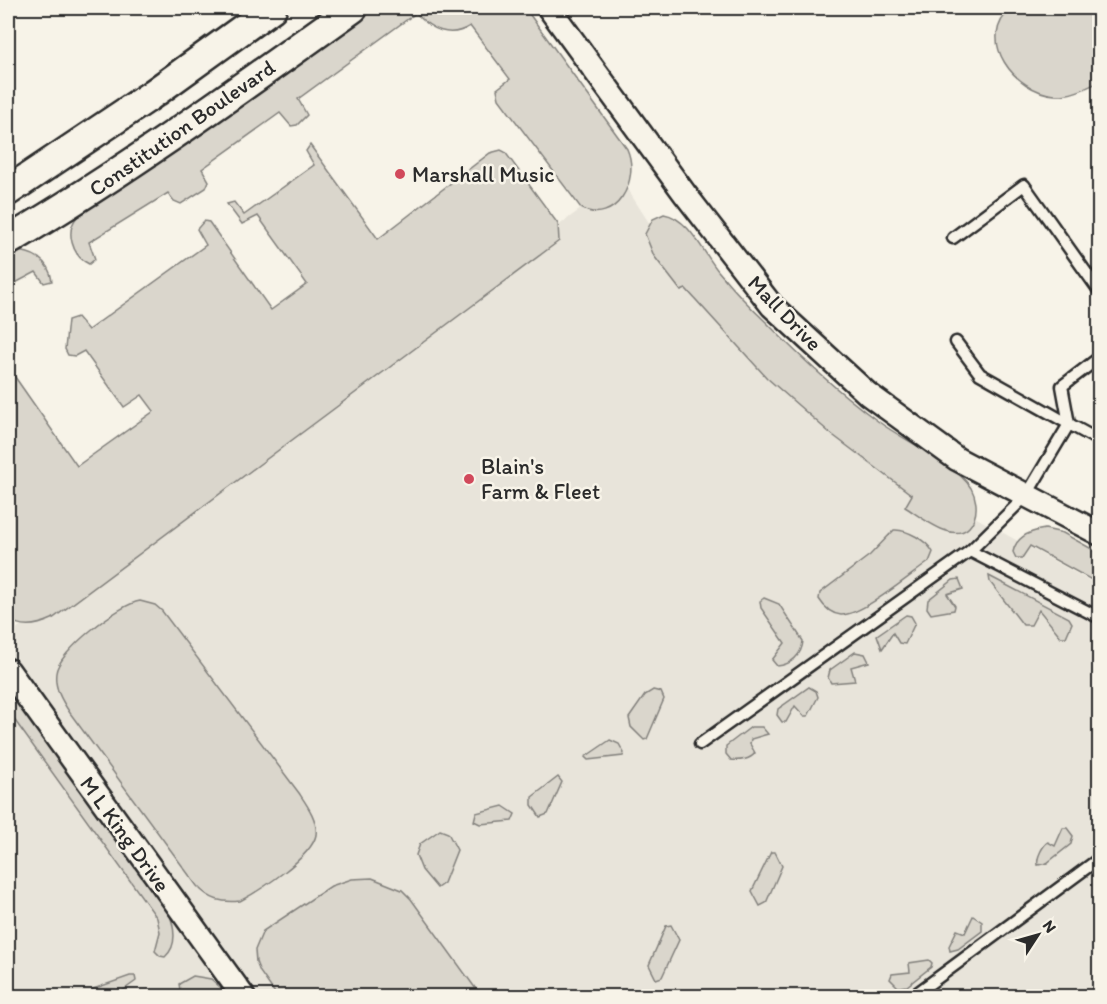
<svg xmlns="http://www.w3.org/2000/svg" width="1107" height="1004" font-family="Itim,sans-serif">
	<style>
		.built { fill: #e8e4da }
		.green { fill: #dad6cc; stroke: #82807c; stroke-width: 1.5 }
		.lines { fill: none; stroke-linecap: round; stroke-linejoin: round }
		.service-casing { stroke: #2b2b2b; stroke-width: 15 }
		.minor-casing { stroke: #2b2b2b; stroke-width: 27 }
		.tertiary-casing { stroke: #2b2b2b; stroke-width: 33 }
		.service { stroke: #f7f3e8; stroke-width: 10 }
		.minor { stroke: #f7f3e8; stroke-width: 22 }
		.tertiary { stroke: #f7f3e8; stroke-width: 28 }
		.poi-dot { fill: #d1495b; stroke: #f7f3e8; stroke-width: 2 }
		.labels { text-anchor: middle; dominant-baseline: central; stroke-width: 5; stroke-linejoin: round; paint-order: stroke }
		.street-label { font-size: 22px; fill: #2b2b2b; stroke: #f7f3e8 }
		.poi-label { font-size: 22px; fill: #2b2b2b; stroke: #f7f3e8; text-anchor: start }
	</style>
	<rect width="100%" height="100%" fill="#f7f3e8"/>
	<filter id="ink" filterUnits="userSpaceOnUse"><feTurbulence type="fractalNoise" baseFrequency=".0167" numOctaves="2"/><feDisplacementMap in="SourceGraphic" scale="12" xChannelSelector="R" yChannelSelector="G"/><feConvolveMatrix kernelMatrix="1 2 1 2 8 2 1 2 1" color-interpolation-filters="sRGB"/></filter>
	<g filter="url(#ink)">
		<polygon class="built" points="621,179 678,268 910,481 1099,586 1099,996 8,996 8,635"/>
		<g class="green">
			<path d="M370,8h155l102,141c14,31 -12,78 -46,59l-82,-109 -2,-10 13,-10 -40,-53c-20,13 -39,4 -54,-13l-118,86 9,16 -10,10 -6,1 -11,-13 -78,56 7,12 -3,7 -25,16 -7,-3 -6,-8 -79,49 6,17 -6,5c-17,-8 -24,-33 -12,-47z"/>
			<path d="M1012,8h87v74c-13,6 -28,14 -44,13 -40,-3 -81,-56 -43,-87z"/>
			<path d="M310,145l68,94 112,-86 11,-3 4,2 53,72 1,17 -507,378c-15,7 -30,10 -44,0v-252l69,99 77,-55 -12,-16 -18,12 -40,-56 -9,5 -7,-1 -3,-6 3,-29 9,-3 11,13 118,-85 -9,-16 7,-8 5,1 62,88 36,-26 -49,-68 -16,8 -15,-20 7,-2 10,13 70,-50 -8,-14z"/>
			<path d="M664,214c25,4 40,40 55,58 15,18 31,35 47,50 35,36 72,70 113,100 24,18 77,42 92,66 5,9 7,21 3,31 -13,32 -51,-1 -69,-12l7,-12 -82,-62 -63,-55 -81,-89 -5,2 -27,-35 -9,-22 8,-15z"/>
			<path d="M12,251c21,0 37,9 40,30l-8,2 -8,-11 -28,15v-35z"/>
			<path d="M1045,529l18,4 36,20v31l-69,-38 -8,12h-6l-3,-6c3,-16 18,-21 32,-23z"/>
			<path d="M894,530c13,-1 33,11 39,22l-4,10c-19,13 -66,53 -88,53 -10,-1 -17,-8 -22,-16l1,-6 50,-38z"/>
			<polygon points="989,576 1069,618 1072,623 1066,637 1061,637 1039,610 1031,625 1023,625 990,582"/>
			<polygon points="959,579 963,589 947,594 955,606 954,610 931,614 927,608 928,600 953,580"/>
			<path d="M764,598l15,6 24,37c-1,14 -12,24 -26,25l-5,-6 13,-17 -24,-35 -1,-7z"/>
			<path d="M140,601l15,4 7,6 137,182c8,12 19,27 17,42 -4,22 -57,56 -76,66 -18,2 -30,-1 -43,-15l-127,-173c-8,-12 -16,-25 -14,-40 2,-21 63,-69 84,-72z"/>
			<polygon points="906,615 911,616 915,623 905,644 899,643 893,633 882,649 877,635"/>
			<polygon points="855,652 865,654 869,662 851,667 855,681 831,683 828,678 830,670"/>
			<polygon points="809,687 816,691 818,697 808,716 804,716 795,706 786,722 782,722 777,715 778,709"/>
			<path d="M8,690l160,220c6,15 11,35 -3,47l-5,-1 -5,-5 5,-19 -3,-14 -149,-207z"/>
			<polygon points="653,690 661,692 664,699 647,739 644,740 631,727 629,718 645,695"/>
			<path d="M751,727h11l6,7 -17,5 -1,5 5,9c-5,7 -16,8 -24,7l-5,-6v-8z"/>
			<polygon points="610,740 619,744 624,753 623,756 588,760 585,757"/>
			<polygon points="558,777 562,782 548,814 540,817 532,805 532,797"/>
			<polygon points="503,806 515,814 512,821 480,824 474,821 476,813"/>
			<path d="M1063,828h4l6,8 -2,8 -24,19 -9,2c-2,-7 5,-20 10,-23l7,4z"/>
			<polygon points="440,830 448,833 457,850 444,883 437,888 422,870 416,855 420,844"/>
			<polygon points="771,852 775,852 782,866 766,903 760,906 752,891"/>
			<polygon points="372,878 402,890 411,899 481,996 277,996 260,972 256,962 255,950 263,931 331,886 352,879"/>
			<polygon points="973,916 982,922 982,931 958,949 950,951 949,946 957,930 965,933"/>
			<polygon points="671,925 679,940 662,977 656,979 649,965 666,926"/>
			<polygon points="929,960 932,963 931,967 907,986 898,987 890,979 892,974 910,972 909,963"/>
			<polygon points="130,976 135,976 136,981 115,996 92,996 91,994 93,989"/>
			<polygon points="193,976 211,979 230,996 207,996 203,992 196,996 181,996 179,984"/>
		</g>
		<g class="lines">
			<g class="service-casing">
				<g id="service">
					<polyline points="953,238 1024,185 1100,292"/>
					<polyline points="956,342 980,374 1069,424"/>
					<polyline points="1069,424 1062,386 1100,357"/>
					<polyline points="1100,441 1069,424 1026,496 970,551 1100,618"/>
					<polyline points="700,744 970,551"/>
					<polyline points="913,996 1100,858"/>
				</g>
			</g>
			<g class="minor-casing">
				<g id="minor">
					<polyline points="549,8 685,194 772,306 868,394 957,459 1100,534"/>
					<polyline points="8,670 243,996"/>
				</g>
			</g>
			<g class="tertiary-casing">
				<g id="tertiary">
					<polyline points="8,191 150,96 272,8"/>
					<path d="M8,241c120,-71 232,-152 345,-233"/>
				</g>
			</g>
			<use href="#service" class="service"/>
			<use href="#minor" class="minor"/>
			<use href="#tertiary" class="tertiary"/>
		</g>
	</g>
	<g class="poi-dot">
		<circle cx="400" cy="174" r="6"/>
		<circle cx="469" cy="479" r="6"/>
	</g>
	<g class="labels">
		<g class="street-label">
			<text transform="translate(182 128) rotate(-35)">Constitution Boulevard</text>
			<text transform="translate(785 313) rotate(46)">Mall Drive</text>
			<text transform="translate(125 834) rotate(54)">M L King Drive</text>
		</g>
		<g class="poi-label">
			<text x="412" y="174">Marshall Music</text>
			<text x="481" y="466">Blain's<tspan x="481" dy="25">Farm &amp; Fleet</tspan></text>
		</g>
	</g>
	<rect width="1107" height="1004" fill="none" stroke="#f7f3e8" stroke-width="30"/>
	<rect x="15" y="15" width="1077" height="974" fill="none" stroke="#2b2b2b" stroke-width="2" filter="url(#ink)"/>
	<g transform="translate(1038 935) rotate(54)" stroke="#f7f3e8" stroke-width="4.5" paint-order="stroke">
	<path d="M0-4.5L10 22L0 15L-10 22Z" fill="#2b2b2b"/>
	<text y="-9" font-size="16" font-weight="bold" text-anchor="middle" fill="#2b2b2b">N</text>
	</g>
</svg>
